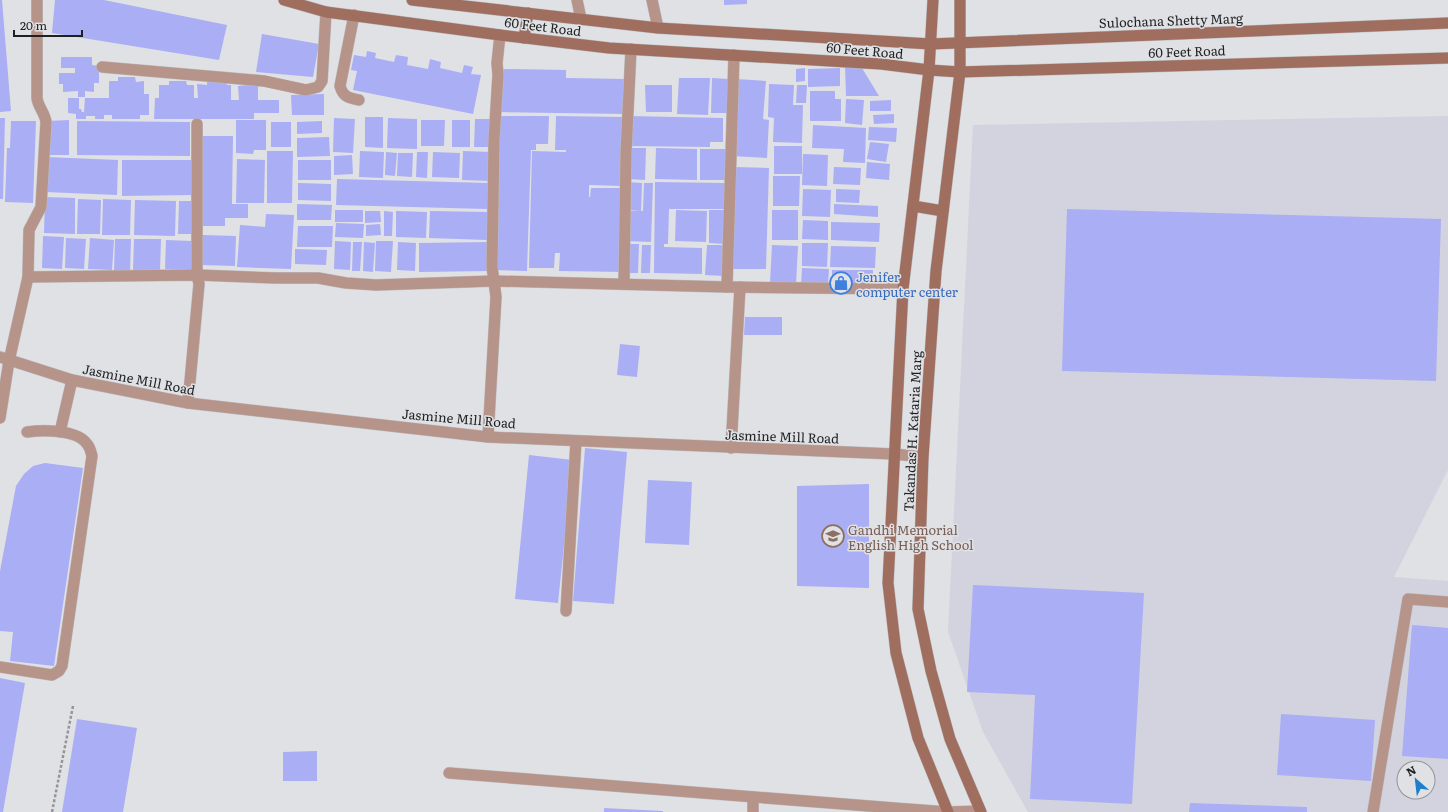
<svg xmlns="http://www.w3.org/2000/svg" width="1448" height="812" font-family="Literata,serif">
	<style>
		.built { fill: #d2d3de; fill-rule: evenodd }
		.building { fill: #aaaef4 }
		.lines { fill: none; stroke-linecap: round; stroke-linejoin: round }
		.service-casing { stroke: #bdbec2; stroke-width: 12 }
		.minor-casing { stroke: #bdbec2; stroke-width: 12 }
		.secondary-casing { stroke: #bdbec2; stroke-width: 12 }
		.path { stroke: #949598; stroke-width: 2.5; stroke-dasharray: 3 2; stroke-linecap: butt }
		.service { stroke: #b7948a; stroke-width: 11 }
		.minor { stroke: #b7948a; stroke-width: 11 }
		.secondary { stroke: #a06e5f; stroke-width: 11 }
		.labels { text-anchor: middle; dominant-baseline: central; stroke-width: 3; stroke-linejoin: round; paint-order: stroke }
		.street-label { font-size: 13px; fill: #1f2021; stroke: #e0e1e5 }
		.shop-label { font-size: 13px; fill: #366cbe; stroke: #e0e1e5; text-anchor: start }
		.education-label { font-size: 13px; fill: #785e54; stroke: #e0e1e5; text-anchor: start }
	</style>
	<rect width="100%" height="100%" fill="#e0e1e5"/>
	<path class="built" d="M1448,116v354l-54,107 54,4v231h-420l-45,-80 -35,-100 25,-507zM1404,768h24v24h-24z"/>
	<g class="building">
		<polygon points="0,0 2,0 11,111 0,112"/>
		<polygon points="55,0 104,0 227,25 219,60 52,33"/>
		<polygon points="724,0 747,0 747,4 724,5"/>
		<polygon points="262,34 319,44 313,77 256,72"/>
		<polygon points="367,51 376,53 375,58 394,62 396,55 408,57 407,65 428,69 430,59 441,62 440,68 462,73 464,65 473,67 471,74 481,75 473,114 353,90 357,71 351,70 354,55 366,57"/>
		<polygon points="61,57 92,57 92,65 99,66 99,83 94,83 94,92 85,91 85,97 78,97 78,91 63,92 63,84 59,84 59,73 75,73 75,68 61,68"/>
		<polygon points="845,66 862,68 879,96 846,96"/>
		<polygon points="805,68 805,81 796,82 796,69"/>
		<polygon points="840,68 840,86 808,87 808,69"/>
		<polygon points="500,69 566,70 566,78 627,79 624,114 499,112"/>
		<polygon points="118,77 135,77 136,82 144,81 144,94 149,94 149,115 140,115 140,119 112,119 112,115 104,115 104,119 95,119 95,116 86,116 86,119 76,119 76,114 68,113 68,98 79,98 79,109 81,109 82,112 84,112 85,98 109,98 109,81 118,81"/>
		<polygon points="679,78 710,78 708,115 677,114"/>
		<polygon points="712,78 729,79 728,113 711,113"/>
		<polygon points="736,79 766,81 763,119 769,120 767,158 731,156"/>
		<polygon points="207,80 226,80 227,85 231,85 231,100 239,100 238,86 247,85 247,82 258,82 258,100 279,100 279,113 254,113 254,119 154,119 155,98 159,98 159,85 169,85 169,81 186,81 187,85 194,85 194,98 198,98 197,84 207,85"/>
		<polygon points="769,84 794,85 793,105 803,105 802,143 773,142 774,118 768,117"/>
		<polygon points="645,85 672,85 672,112 646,112"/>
		<polygon points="797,85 807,85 806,103 796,103"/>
		<polygon points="810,91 835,91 835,99 841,99 841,121 810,121"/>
		<polygon points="324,94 324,115 292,115 291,95"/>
		<polygon points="846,99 864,100 862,125 845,123"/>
		<polygon points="891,100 891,111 870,111 870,101"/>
		<polygon points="894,114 894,123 874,124 873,115"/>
		<polygon points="497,116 549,116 548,144 536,144 536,150 531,150 527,271 495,270"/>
		<polygon points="556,116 623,117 622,186 589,185 589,197 590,197 591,188 623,188 622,272 559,271 560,253 555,253 554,268 529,268 532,151 566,152 566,150 555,150"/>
		<polygon points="629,116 723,118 723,142 710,142 710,147 628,146"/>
		<polygon points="365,117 383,117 383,148 365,147"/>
		<polygon points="0,118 5,118 3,199 0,199"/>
		<polygon points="334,118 355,119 353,153 333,152"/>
		<polygon points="388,118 417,119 417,149 387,148"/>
		<polygon points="475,119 491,119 490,147 474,147"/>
		<polygon points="69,120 69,155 48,155 47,121"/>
		<polygon points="236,120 266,120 266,150 254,150 253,154 236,153"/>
		<polygon points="421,120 445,120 444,146 421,146"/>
		<rect x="452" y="120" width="18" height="27"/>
		<polygon points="11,121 36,121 33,203 5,202 7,148 10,148"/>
		<polygon points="77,121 190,122 190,156 77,155"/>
		<polygon points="322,121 322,133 297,134 297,122"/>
		<rect x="271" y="122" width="20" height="25"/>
		<polygon points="813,125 866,128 865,163 843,162 844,149 812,148"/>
		<polygon points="869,127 897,128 896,142 868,140"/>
		<polygon points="200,136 233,136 232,204 248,204 248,218 225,218 225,226 199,226"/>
		<polygon points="329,137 330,156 297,157 297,138"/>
		<polygon points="870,142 889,144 886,162 867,159"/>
		<rect x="774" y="146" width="28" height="28"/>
		<polygon points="629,148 646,148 645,180 627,179"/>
		<polygon points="656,148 697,149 697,180 655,179"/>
		<rect x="700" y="149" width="26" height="31"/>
		<polygon points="267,151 293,151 292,203 267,203"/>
		<polygon points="360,151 384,152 383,178 359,177"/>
		<polygon points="463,151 491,152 490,181 462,180"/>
		<polygon points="386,152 397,153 395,176 385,175"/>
		<polygon points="417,152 428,152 427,178 416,177"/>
		<polygon points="433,152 460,153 459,178 432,177"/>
		<polygon points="398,153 413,153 412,177 397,176"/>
		<polygon points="803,154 828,155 827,186 802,185"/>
		<polygon points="352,155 353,174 334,175 334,156"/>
		<polygon points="46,157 118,160 117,195 45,192"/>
		<polygon points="237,159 265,160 264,203 236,203"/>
		<polygon points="122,160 193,160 193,195 122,196"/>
		<rect x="298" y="160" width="33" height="20"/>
		<polygon points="867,162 890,164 889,180 866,178"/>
		<polygon points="733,167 769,168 766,269 731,269"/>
		<polygon points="834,167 861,168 860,185 833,184"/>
		<polygon points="773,176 800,176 799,206 773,206"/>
		<polygon points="337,179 489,183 487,209 336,205"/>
		<polygon points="628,182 642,183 641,211 627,210"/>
		<polygon points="655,182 726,183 725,209 669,209 668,244 664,244 664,247 702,248 702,274 654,273"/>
		<polygon points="298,183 331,184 331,201 298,200"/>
		<polygon points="644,183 653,183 651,242 626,241 628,211 643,211"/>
		<polygon points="803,189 831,190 830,217 802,216"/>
		<polygon points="836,189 860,190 859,203 836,202"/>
		<polygon points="45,197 75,198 75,234 44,233"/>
		<polygon points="78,199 101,200 100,234 77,234"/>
		<polygon points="103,199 131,200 130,235 102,235"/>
		<polygon points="135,200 176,201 175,236 134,235"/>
		<polygon points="179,201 194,201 193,234 178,234"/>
		<polygon points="297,204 332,205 331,220 297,220"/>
		<polygon points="834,204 878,206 878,217 834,214"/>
		<polygon points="1067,209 1441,219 1436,381 1062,371"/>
		<rect x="335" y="210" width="28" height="12"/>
		<polygon points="676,210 707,211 706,242 675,241"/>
		<polygon points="709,210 725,210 725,244 709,243"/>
		<rect x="772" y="210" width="26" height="30"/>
		<polygon points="365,211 380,211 381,222 365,223"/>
		<polygon points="384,211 393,212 392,236 384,236"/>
		<polygon points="396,211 427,212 426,238 396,237"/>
		<polygon points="430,211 488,212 487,240 429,238"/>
		<polygon points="266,214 294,215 291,269 237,267 240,225 265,227"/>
		<polygon points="803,220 828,221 828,240 802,239"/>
		<polygon points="831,222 880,223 879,242 831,240"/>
		<polygon points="336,223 364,224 363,238 335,237"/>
		<polygon points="380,224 381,235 366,236 366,225"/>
		<polygon points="298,226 333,226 332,247 297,247"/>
		<polygon points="202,235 236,236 235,266 201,265"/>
		<polygon points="43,236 64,237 62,269 42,268"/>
		<polygon points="66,238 86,239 84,269 65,268"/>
		<polygon points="90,238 114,240 112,270 88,269"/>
		<polygon points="115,239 131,239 130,271 114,271"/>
		<polygon points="134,239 161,239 160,271 133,271"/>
		<polygon points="166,240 192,241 191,270 165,269"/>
		<polygon points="335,241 351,242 350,270 334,269"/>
		<polygon points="376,241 393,241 391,272 375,271"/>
		<polygon points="353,242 362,242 360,271 352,271"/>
		<polygon points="364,242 375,243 373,272 363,271"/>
		<polygon points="398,242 416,243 415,271 397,270"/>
		<polygon points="489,242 489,271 419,272 419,243"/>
		<polygon points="802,243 828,243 827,267 802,266"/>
		<polygon points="627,244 639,244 638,273 626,273"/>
		<polygon points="642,245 651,245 650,273 641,273"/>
		<polygon points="707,245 726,245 724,276 705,275"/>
		<polygon points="772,245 798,246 796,285 770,283"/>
		<polygon points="831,246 876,247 875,268 830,267"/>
		<polygon points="295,249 327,250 326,265 295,264"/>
		<polygon points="802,268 829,269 828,285 801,285"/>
		<rect x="832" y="270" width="41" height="17"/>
		<polygon points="745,317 782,317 782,335 744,335"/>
		<polygon points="620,344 640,346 637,377 617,375"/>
		<polygon points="585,448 627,452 614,604 573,601"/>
		<polygon points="529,455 573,460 558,603 515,599"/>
		<polygon points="45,463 83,468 54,666 10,661 13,632 0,631 0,571 16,486 24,474 33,466"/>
		<polygon points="648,480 692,482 689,545 645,543"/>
		<polygon points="869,484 869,588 797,586 797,486"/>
		<polygon points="973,585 1144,593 1132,804 1030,799 1035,695 967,692"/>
		<polygon points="1412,625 1448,628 1448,759 1402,756"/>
		<polygon points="0,678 25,683 3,812 0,812"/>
		<polygon points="1281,714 1375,720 1371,781 1277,775"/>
		<polygon points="77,719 137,728 123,812 62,812"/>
		<polygon points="317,751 317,781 283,781 283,752"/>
		<polygon points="1190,803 1307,807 1307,812 1189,812"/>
		<polygon points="604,808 663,811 663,812 604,812"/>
	</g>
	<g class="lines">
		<g class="service-casing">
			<g id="service">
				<polyline points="60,432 72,380"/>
				<path d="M0,667l52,8 7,-4 3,-5 30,-210c-1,-4 -2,-9 -5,-12 -10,-15 -45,-14 -60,-12"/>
				<polyline points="753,812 753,797"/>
				<polyline points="1373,812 1408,599 1448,602"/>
			</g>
		</g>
		<g class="minor-casing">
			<g id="minor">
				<polyline points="577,0 581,19"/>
				<polyline points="652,0 658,28"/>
				<path d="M354,15l-14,71c3,11 9,12 19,14"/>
				<polyline points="102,67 264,81 306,90 318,87 322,81 326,12"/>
				<polyline points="28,277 197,275 276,278 318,278 346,283 376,285 494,281 492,267 494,140 498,75 497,63 500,35"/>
				<polyline points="624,284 626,153 631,49"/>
				<polyline points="727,287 734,55"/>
				<polyline points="0,357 72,380 188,403 488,437 894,454 923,457"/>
				<polyline points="188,403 199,284 197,275 197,124"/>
				<path d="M0,418l9,-57 19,-84 1,-47 12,-23 5,-85c-1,-9 -8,-15 -9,-24v-98"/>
				<polyline points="488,437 496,297 494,281 727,287 903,289"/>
				<polyline points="731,448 740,287"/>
				<polyline points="566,611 576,441"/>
				<polyline points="449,773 894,808 948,812 980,811"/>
			</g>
		</g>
		<g class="secondary-casing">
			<g id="secondary">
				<polyline points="284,0 326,12 500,35 609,48 881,64 929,70 960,72 1448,58"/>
				<polyline points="412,0 658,28 931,44 1448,23"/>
				<polyline points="933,0 929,70 903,289 888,583 896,653 918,738 948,812"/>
				<polyline points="960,0 960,72 936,271 923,457 918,609 931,671 950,739 981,812"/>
				<polyline points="524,38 528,13"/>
				<polyline points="913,206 943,211"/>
			</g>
		</g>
		<polyline class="path" points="52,812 73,706"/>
		<use href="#service" class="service"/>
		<use href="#minor" class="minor"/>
		<use href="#secondary" class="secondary"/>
	</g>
	<defs>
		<g id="shop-ring" transform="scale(1.15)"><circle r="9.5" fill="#e0e1e5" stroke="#3f7fe0" stroke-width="1.5"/><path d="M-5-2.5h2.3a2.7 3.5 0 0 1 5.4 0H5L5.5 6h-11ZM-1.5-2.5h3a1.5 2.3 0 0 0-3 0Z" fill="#3f7fe0"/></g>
		<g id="school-ring" transform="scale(1.15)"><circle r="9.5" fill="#e0e1e5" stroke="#8d6e63" stroke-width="1.5"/><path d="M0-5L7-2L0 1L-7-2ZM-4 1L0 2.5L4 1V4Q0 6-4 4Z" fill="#8d6e63"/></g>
	</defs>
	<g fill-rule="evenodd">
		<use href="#shop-ring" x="841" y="283"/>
		<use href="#school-ring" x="833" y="536"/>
	</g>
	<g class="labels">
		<g class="street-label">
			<text transform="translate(1171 20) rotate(-2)">Sulochana Shetty Marg</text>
			<text transform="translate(543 26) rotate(7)">60 Feet Road</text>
			<text transform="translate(865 50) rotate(5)">60 Feet Road</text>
			<text transform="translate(1187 51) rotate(-2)">60 Feet Road</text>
			<text transform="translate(139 379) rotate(11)">Jasmine Mill Road</text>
			<text transform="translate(459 418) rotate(5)">Jasmine Mill Road</text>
			<text transform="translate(912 431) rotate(-87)">Takandas H. Kataria Marg</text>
			<text transform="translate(782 436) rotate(2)">Jasmine Mill Road</text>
		</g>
		<g class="shop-label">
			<text x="856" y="276">Jenifer<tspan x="856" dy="15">computer center</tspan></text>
		</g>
		<g class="education-label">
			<text x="848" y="529">Gandhi Memorial<tspan x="848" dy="15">English High School</tspan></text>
		</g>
	</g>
	<g transform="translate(1416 780) rotate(332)"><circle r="19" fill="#e0e1e5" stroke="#939497"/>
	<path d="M0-3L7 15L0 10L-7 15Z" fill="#1e7eca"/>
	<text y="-6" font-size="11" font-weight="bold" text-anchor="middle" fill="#1f2021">N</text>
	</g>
	<path d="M14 30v6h68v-6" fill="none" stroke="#1f2021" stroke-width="2"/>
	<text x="20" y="30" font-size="12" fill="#1f2021" stroke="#e0e1e5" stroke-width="3" paint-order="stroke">20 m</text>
</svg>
